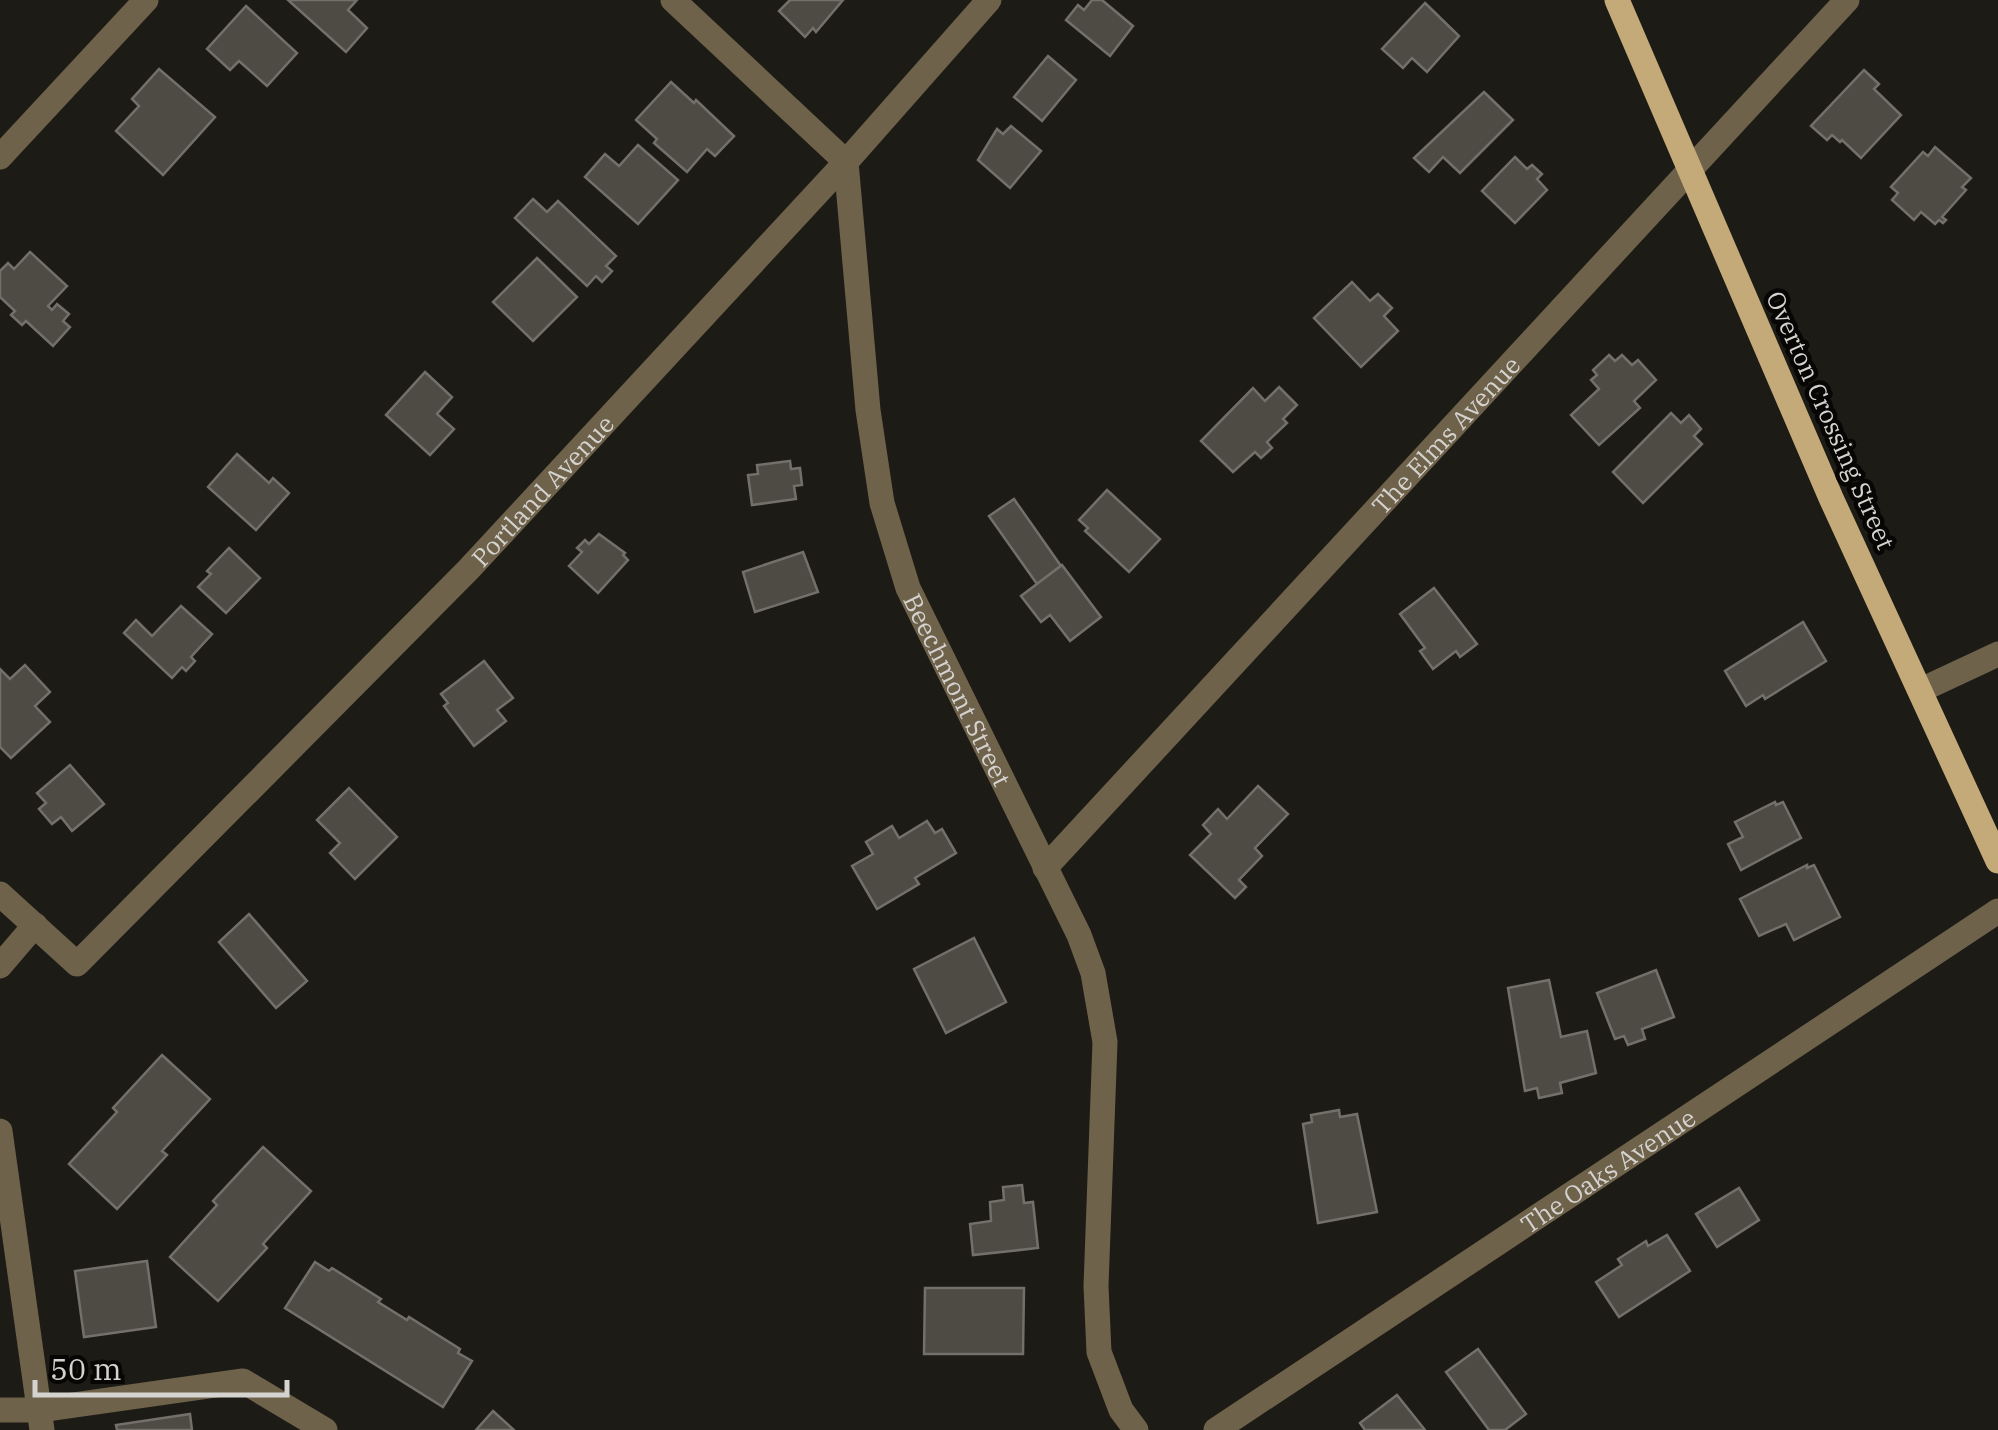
<svg xmlns="http://www.w3.org/2000/svg" width="1998" height="1430" font-family="'IBM Plex Serif',serif">
	<style>
		.building { fill: #4e4a44; stroke: #736f69; stroke-width: 2.5 }
		.lines { fill: none; stroke-linecap: round; stroke-linejoin: round }
		.minor { stroke: #6f624b; stroke-width: 25 }
		.major { stroke: #c5aa79; stroke-width: 25 }
		.labels { text-anchor: middle; dominant-baseline: central; stroke-width: 9; stroke-linejoin: round; paint-order: stroke }
		.street-label { font-size: 25px; fill: #d5d3d0; stroke: #070604 }
	</style>
	<rect width="100%" height="100%" fill="#1d1b15"/>
	<g class="building">
		<polygon points="288,0 357,0 348,10 367,28 346,52"/>
		<polygon points="790,0 843,0 816,32 813,28 805,37 779,11"/>
		<polygon points="1092,0 1102,0 1133,26 1110,56 1066,20 1078,5 1084,10"/>
		<polygon points="1425,3 1459,36 1427,72 1412,58 1403,68 1382,49"/>
		<polygon points="246,6 297,53 267,86 239,61 230,70 207,49"/>
		<polygon points="1048,56 1076,80 1042,121 1014,97"/>
		<polygon points="159,69 215,117 163,175 116,131 139,106 132,99"/>
		<polygon points="1864,70 1879,84 1874,89 1901,115 1861,158 1842,140 1840,142 1832,135 1827,140 1811,126"/>
		<polygon points="671,82 694,103 696,100 734,136 715,156 707,149 687,172 654,143 657,139 636,120"/>
		<polygon points="1484,92 1513,120 1460,173 1443,157 1429,172 1414,158"/>
		<polygon points="1011,126 1041,151 1010,188 978,160 997,129 1003,134"/>
		<polygon points="638,145 678,180 638,224 585,177 605,154 619,166"/>
		<polygon points="1935,147 1971,178 1962,187 1966,190 1942,217 1946,220 1943,223 1939,220 1935,224 1921,212 1914,220 1892,200 1898,193 1891,187 1923,152 1928,156"/>
		<polygon points="1515,157 1527,169 1532,165 1542,174 1537,179 1547,190 1515,223 1482,191"/>
		<polygon points="533,199 547,212 558,201 616,256 606,266 612,271 602,282 596,276 587,286 515,218"/>
		<polygon points="30,252 67,286 48,306 52,310 57,304 69,314 63,321 70,327 53,346 26,321 22,325 11,315 15,311 0,297 0,271 8,263 14,269"/>
		<polygon points="537,258 577,297 533,341 493,302"/>
		<polygon points="1352,282 1370,301 1378,294 1392,308 1384,316 1398,331 1361,367 1314,318"/>
		<polygon points="1609,355 1615,361 1622,355 1632,365 1638,360 1656,380 1634,401 1640,408 1599,445 1571,415 1599,389 1591,380 1597,375 1593,370"/>
		<polygon points="425,372 452,397 437,414 454,429 430,455 386,415"/>
		<polygon points="1279,387 1297,405 1283,419 1287,423 1267,442 1272,448 1261,458 1255,452 1233,472 1201,441 1253,388 1265,401"/>
		<polygon points="1671,413 1681,423 1689,415 1701,429 1694,436 1702,444 1643,503 1613,472"/>
		<polygon points="237,454 269,483 273,478 289,493 256,530 208,487"/>
		<polygon points="790,461 791,469 800,468 802,485 794,486 796,499 752,505 748,475 758,474 757,465"/>
		<polygon points="1107,490 1160,539 1129,572 1085,531 1088,528 1079,520"/>
		<polygon points="1014,499 1061,566 1037,584 989,516"/>
		<polygon points="599,534 625,553 623,555 628,560 598,593 569,566 582,552 577,548 585,540 589,544"/>
		<polygon points="229,548 260,578 226,613 198,587 211,574 207,571"/>
		<polygon points="803,552 818,592 755,612 743,572"/>
		<polygon points="1062,565 1101,617 1070,641 1050,615 1041,622 1021,596"/>
		<polygon points="1434,588 1477,644 1460,657 1456,651 1433,669 1420,651 1425,648 1400,614"/>
		<polygon points="181,606 212,634 191,657 195,661 186,671 182,667 172,678 124,633 136,620 152,636"/>
		<polygon points="1803,622 1826,661 1765,699 1763,695 1746,706 1725,671"/>
		<polygon points="484,661 513,698 497,710 506,721 474,746 444,706 448,703 441,694"/>
		<polygon points="25,665 50,692 35,706 50,722 11,758 0,747 0,669 10,679"/>
		<polygon points="70,765 104,804 72,831 61,817 52,824 39,809 46,803 37,793"/>
		<polygon points="1258,786 1288,814 1255,848 1262,856 1239,880 1246,887 1235,898 1190,855 1211,834 1203,825 1218,809 1227,819"/>
		<polygon points="349,788 397,837 355,879 330,853 340,843 317,820"/>
		<polygon points="1775,802 1776,805 1783,802 1801,838 1741,870 1728,844 1743,837 1735,822"/>
		<polygon points="927,821 935,833 942,829 956,853 915,878 919,884 877,909 852,866 873,854 866,842 892,826 899,838"/>
		<polygon points="1807,865 1807,868 1814,865 1840,917 1794,940 1786,924 1759,936 1740,899"/>
		<polygon points="249,914 307,981 276,1008 219,942"/>
		<polygon points="974,938 1006,1002 946,1033 914,969"/>
		<polygon points="1656,970 1674,1017 1642,1029 1645,1039 1628,1045 1624,1036 1615,1039 1597,993"/>
		<polygon points="1549,980 1561,1037 1587,1031 1596,1073 1560,1083 1562,1093 1539,1098 1537,1088 1525,1091 1508,988"/>
		<polygon points="162,1055 210,1099 162,1151 167,1155 117,1209 69,1164 117,1112 113,1108"/>
		<polygon points="1339,1110 1340,1117 1357,1114 1377,1212 1318,1223 1303,1124 1312,1122 1311,1115"/>
		<polygon points="263,1147 311,1191 263,1244 267,1248 218,1301 170,1257 217,1205 213,1201"/>
		<polygon points="1022,1185 1024,1203 1033,1202 1038,1248 973,1255 970,1224 991,1221 990,1202 1004,1200 1003,1187"/>
		<polygon points="1739,1188 1759,1220 1717,1247 1696,1214"/>
		<polygon points="1667,1235 1690,1271 1619,1317 1596,1282 1622,1265 1618,1259 1646,1241 1648,1246"/>
		<polygon points="147,1261 156,1327 84,1337 75,1271"/>
		<polygon points="315,1262 329,1271 332,1268 381,1299 378,1302 407,1320 409,1317 460,1349 458,1353 472,1361 443,1407 285,1308"/>
		<polygon points="925,1288 1024,1288 1023,1354 924,1354"/>
		<polygon points="1478,1349 1526,1414 1505,1430 1489,1430 1446,1372"/>
		<polygon points="1397,1395 1425,1430 1365,1430 1360,1423"/>
		<polygon points="493,1411 514,1430 476,1430"/>
		<polygon points="190,1414 192,1430 117,1430 116,1425"/>
	</g>
	<g class="lines">
		<g class="minor">
			<path id="s1" d="M673,0l173,162 22,248 14,93 26,85 171,347 14,38 12,69 -9,244 3,66 22,58 15,20"/>
			<polyline points="0,157 146,0"/>
			<polyline points="1921,690 1998,654"/>
			<path id="s2" d="M1045,868l802,-868"/>
			<path id="s3" d="M0,894l77,70 391,-394 378,-408 143,-162"/>
			<polyline points="0,966 35,925"/>
			<polyline points="0,1131 42,1430"/>
			<polyline points="0,1410 39,1410 243,1381 325,1430"/>
			<path id="s4" d="M1216,1430l782,-519"/>
		</g>
		<polyline class="major" points="1617,0 1831,498 1998,861"/>
	</g>
	<g class="labels">
		<g class="street-label">
			<text transform="translate(1831 420) rotate(66)">Overton Crossing Street</text>
			<text stroke="none"><textPath href="#s2" startOffset="590">The Elms Avenue</textPath></text>
			<text stroke="none"><textPath href="#s3" startOffset="768">Portland Avenue</textPath></text>
			<text stroke="none"><textPath href="#s1" startOffset="782">Beechmont Street</textPath></text>
			<text stroke="none"><textPath href="#s4" startOffset="470">The Oaks Avenue</textPath></text>
		</g>
	</g>
	<path d="M35 1380v15h252v-15" fill="none" stroke="#d5d3d0" stroke-width="5"/>
	<text x="50" y="1380" font-size="30" fill="#d5d3d0" stroke="#070604" stroke-width="8" paint-order="stroke">50 m</text>
</svg>
